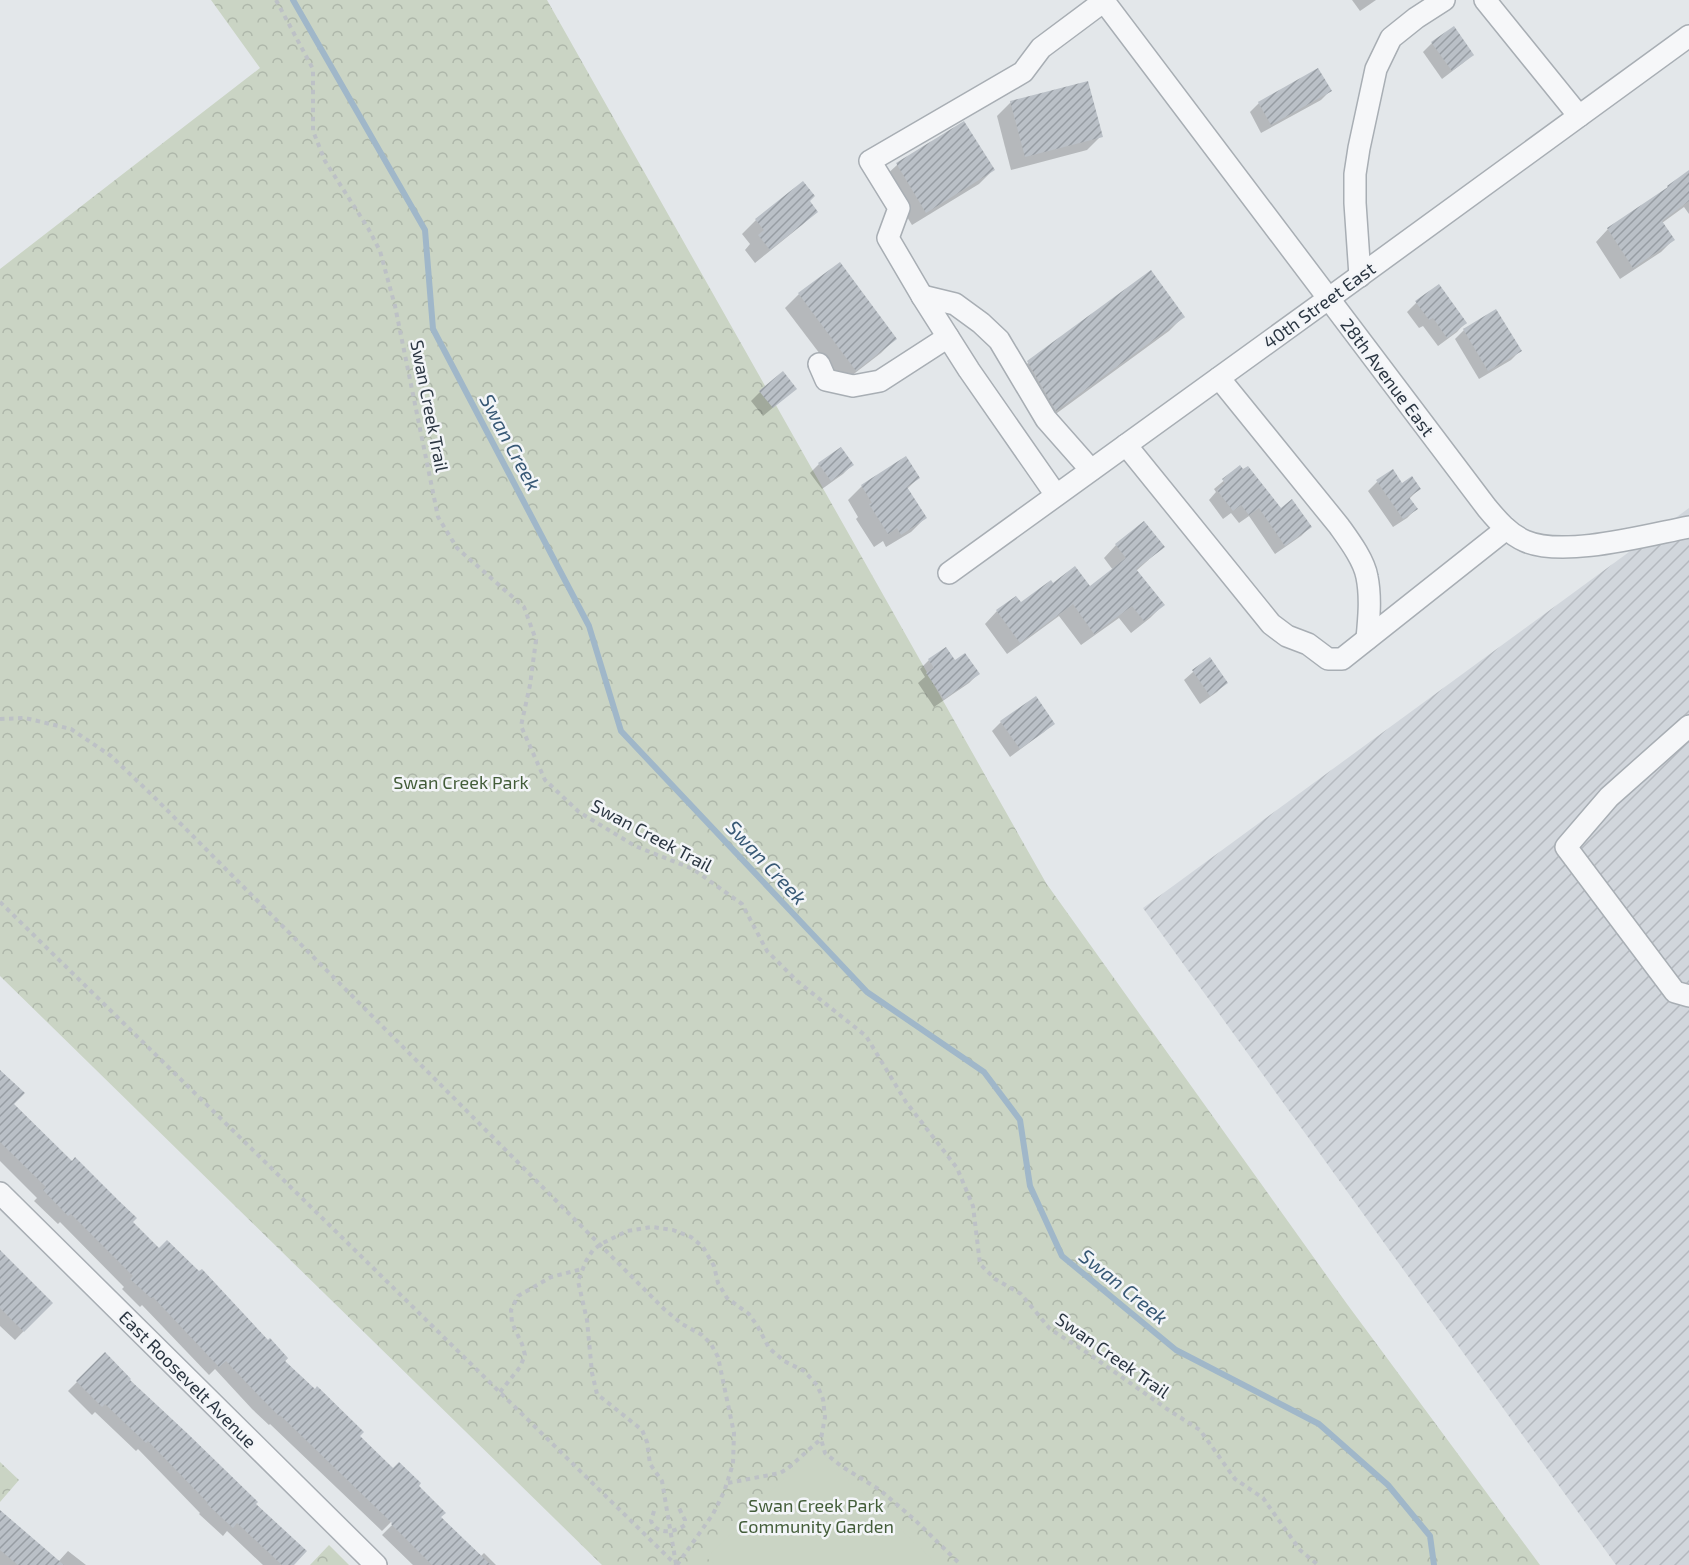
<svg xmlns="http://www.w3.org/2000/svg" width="1689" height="1565" font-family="'Exo 2',sans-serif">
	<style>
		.industrial { fill: url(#industrial-furrows) }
		.park { fill: url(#park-crowns) }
		.garden { fill: #cad4c4 }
		.shadow { fill: #0003 }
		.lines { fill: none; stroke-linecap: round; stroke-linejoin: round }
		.stream { stroke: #a0b7c9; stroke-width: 6 }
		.building { fill: url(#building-hatch) }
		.minor-casing { stroke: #a8aeb4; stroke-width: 24 }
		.path { stroke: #bdc1c6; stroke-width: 4; stroke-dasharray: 4.5 4.5; stroke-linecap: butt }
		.minor { stroke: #f6f7f9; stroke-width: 21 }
		.labels { text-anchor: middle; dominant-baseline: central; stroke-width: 5; stroke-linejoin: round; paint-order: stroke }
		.street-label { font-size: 18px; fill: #2b3642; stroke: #f3f5f8 }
		.park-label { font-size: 18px; fill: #435d39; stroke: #f3f5f8 }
		.water-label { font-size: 20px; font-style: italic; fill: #375875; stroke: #f3f5f8 }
	</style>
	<defs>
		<pattern id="industrial-furrows" width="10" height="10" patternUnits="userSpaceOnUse" patternTransform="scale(1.5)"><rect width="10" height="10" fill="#d1d6dc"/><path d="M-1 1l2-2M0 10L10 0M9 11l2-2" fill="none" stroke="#b4b8be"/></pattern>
		<pattern id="park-crowns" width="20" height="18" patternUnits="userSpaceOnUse" patternTransform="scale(1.5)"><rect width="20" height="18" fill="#cad4c4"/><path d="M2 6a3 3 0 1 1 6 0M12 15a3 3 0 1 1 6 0" fill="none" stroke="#aeb7aa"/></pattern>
		<pattern id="building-hatch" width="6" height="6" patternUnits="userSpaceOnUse" patternTransform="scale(1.5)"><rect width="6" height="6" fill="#bac0c7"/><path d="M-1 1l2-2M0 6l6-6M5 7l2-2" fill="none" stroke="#979da3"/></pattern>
	</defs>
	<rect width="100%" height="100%" fill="#e3e7ea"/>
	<polygon class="industrial" points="1689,508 1689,1565 1616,1565 1143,908"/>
	<g class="park">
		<polygon points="211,0 547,0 1046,883 1347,1304 1540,1565 602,1565 0,976 0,269 260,68"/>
		<polygon points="0,1462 19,1480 0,1502"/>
		<polygon points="329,1545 349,1565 310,1565"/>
	</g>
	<polygon class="garden" points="814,1447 938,1565 715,1565 707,1558"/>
	<g class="shadow">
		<polygon points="1352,0 1376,0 1360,11"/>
		<polygon points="1432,43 1472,55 1463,63 1442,79 1423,52"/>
		<polygon points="1318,70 1330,91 1321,100 1261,133 1250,112 1259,103"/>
		<polygon points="1011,102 1101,136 1087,150 1011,170 997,116"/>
		<polygon points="964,123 993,170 979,184 912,225 883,178 897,165"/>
		<polygon points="1689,172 1689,214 1684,207 1662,223 1673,240 1661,252 1620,279 1596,242 1608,229 1661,194 1668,187"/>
		<polygon points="803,183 808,201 816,212 802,225 755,263 745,250 750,244 742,234 756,220"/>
		<polygon points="1151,272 1183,317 1169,331 1042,424 1014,376 1028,363"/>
		<polygon points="799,294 895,339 881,353 842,383 785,308"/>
		<polygon points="1416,303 1465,323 1457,332 1438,346 1423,326 1419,328 1407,312"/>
		<polygon points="1496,311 1520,351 1511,360 1479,379 1455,339 1464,330"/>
		<polygon points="795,389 763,416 751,401 760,392"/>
		<polygon points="906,458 918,478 907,489 925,518 911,532 886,547 883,541 874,547 856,519 858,517 848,500 862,486"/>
		<polygon points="819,464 852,465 843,474 822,489 810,473"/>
		<polygon points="1240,467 1280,510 1310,527 1301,536 1275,554 1249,516 1239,523 1231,513 1223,519 1209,500 1216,492 1214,489"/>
		<polygon points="1377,482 1419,489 1409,499 1416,509 1407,518 1393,527 1368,491"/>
		<polygon points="1116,545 1163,547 1136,571 1163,605 1150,618 1131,633 1119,618 1081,645 1059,616 1007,654 985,624 997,611 1020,604 1053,585 1090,588 1113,570 1104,558"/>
		<polygon points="945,649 955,662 978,674 969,683 934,707 918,683 925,677 920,669 929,660"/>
		<polygon points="1210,659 1226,683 1217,692 1200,704 1184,680 1193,672"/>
		<polygon points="1035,698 1053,723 1044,732 1010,757 992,731 1001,722"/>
		<polygon points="0,1072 12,1104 159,1250 283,1361 393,1470 417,1486 439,1517 481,1556 484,1553 496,1565 413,1565 382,1535 397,1520 395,1518 382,1531 270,1424 269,1425 252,1409 215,1369 209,1375 142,1305 140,1307 122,1289 124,1287 60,1222 58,1224 34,1201 37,1198 0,1161"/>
		<polygon points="0,1252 51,1303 15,1340 0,1326"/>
		<polygon points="105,1354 128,1380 254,1504 292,1565 263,1565 227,1531 223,1536 199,1514 200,1513 138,1449 136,1451 95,1412 92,1415 68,1391"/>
		<polygon points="0,1522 58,1562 68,1551 86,1565 0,1565"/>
	</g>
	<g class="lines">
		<polyline class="stream" points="293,0 425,230 433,329 589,626 621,731 867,992 984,1072 1020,1120 1030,1186 1062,1256 1176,1350 1319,1424 1388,1485 1430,1536 1434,1565"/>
	</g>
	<g class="building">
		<polygon points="1454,26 1474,55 1452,71 1431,42"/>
		<polygon points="1318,68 1332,91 1271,125 1258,102"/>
		<polygon points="1088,81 1103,137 1025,157 1010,101"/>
		<polygon points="964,121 995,170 926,213 896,163"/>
		<polygon points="1689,170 1689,201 1662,221 1675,240 1633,268 1607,228 1668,187 1667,186"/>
		<polygon points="803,181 815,196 810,201 818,212 770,250 758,235 764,230 755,219"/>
		<polygon points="840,262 897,339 856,371 798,293"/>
		<polygon points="1151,270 1185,317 1056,411 1027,361"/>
		<polygon points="1439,284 1467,323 1447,338 1433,318 1429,320 1415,301"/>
		<polygon points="1496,309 1522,351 1488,371 1463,329"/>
		<polygon points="783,371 797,389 773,408 759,391"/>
		<polygon points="841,447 854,465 831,481 818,463"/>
		<polygon points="906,456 920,478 907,487 927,518 901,535 897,528 888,534 869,504 872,503 861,485"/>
		<polygon points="1240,465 1243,469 1248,466 1281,508 1292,499 1312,527 1285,546 1259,508 1249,515 1241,505 1233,511 1217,490 1225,483 1222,479"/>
		<polygon points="1393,469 1402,483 1412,476 1421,489 1409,497 1418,509 1403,519 1376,480"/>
		<polygon points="1144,521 1165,547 1136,569 1165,605 1144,621 1132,606 1094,634 1073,604 1020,643 996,610 1016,596 1021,602 1051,580 1053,583 1075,566 1090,586 1126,558 1115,544"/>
		<polygon points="946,647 955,660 965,653 980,674 944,699 926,673 934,668 928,659"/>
		<polygon points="1210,657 1228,683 1210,696 1192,670"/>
		<polygon points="1036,696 1055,724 1020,749 1000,721"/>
		<polygon points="0,1070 25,1093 14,1104 72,1161 75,1157 119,1201 137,1218 133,1222 159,1248 167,1240 199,1271 202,1269 268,1340 270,1338 288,1358 285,1361 315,1389 317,1386 364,1432 360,1436 393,1468 399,1462 421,1483 419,1486 446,1513 441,1517 491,1565 432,1565 391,1524 392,1523 280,1415 279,1416 262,1399 226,1361 219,1367 153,1297 151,1298 130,1279 133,1276 71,1214 68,1216 43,1190 46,1187 0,1142"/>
		<polygon points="0,1250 53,1303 24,1332 0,1308"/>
		<polygon points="105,1352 131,1379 130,1380 188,1434 258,1502 256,1504 307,1551 294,1565 282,1565 237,1523 233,1528 207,1504 208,1503 148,1441 146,1443 105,1404 102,1407 76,1381"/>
		<polygon points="0,1510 64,1565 18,1565 0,1550"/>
	</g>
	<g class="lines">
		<g class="minor-casing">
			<g id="minor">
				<path d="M1103,0l384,508c10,12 22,26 38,33 39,17 122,-6 164,-14"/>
				<polyline points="1485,0 1579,116"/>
				<polyline points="1360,276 1355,203 1355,174 1359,148 1376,69 1391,38 1416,18 1444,0"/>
				<polyline points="922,296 955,304 981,323 999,340 1046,419 1091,470"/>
				<polyline points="819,364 826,380 853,386 880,381 948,337"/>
				<path d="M1219,378l120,148c10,14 25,34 28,51 4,20 2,41 0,62"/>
				<polyline points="1126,445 1271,624 1287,636 1308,644 1328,659 1342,659 1506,529"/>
				<polyline points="1056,495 969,370 922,296 888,238 899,208 870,161 1023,72 1041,48 1104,1"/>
				<polyline points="949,573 1328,299 1689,36"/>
				<polyline points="1689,726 1609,797 1566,847 1675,992 1689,996"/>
				<polyline points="0,1193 376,1565"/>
			</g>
		</g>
		<g class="path">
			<polyline points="276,0 313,69 313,131 325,161 368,228 380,251 395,306 438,517 457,548 524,607 536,640 530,685 521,726 545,780 579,812 635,846 693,869 742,904 767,951 797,981 866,1036 906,1102 957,1168 973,1206 980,1264 995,1279 1021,1294 1050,1329 1089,1354 1167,1409 1200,1430 1235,1479 1263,1498 1300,1550 1318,1565"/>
			<polyline points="0,719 25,718 71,729 111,756 152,795 664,1309 682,1324 702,1335 711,1344 718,1357 734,1433 733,1464 724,1492 713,1514 677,1565"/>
			<polyline points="0,902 676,1565"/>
			<polyline points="500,1392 520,1367 525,1355 522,1344 512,1323 511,1310 518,1296 551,1277 582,1269"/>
			<polyline points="728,1483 780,1473 787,1469 821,1439"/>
			<path d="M654,1511l-3,10c6,14 23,12 34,4v-5l-6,-12"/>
			<polyline points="676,1564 662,1481 650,1464 647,1442 642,1430 597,1394 592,1373 587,1320 578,1281 586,1261 593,1250 601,1244 627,1231 652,1227 673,1230 691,1237 703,1247 714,1266 718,1283 727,1298 749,1314 758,1327 769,1348 784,1361 804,1371 817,1385 823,1399 825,1417 821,1439 825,1453 841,1466 880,1490 916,1521 961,1565"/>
		</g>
		<use href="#minor" class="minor"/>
	</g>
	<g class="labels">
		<g class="street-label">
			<text transform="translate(1319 305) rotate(-36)">40th Street East</text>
			<text transform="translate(1388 377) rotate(53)">28th Avenue East</text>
			<text transform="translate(430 406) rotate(79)">Swan Creek Trail</text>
			<text transform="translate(652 835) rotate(28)">Swan Creek Trail</text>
			<text transform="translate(1113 1355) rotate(35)">Swan Creek Trail</text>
			<text transform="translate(188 1379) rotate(45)">East Roosevelt Avenue</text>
		</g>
		<g class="park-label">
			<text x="461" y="782">Swan Creek Park</text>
			<text x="816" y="1505">Swan Creek Park<tspan x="816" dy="21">Community Garden</tspan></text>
		</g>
		<g class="water-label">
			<text transform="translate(511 442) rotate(62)">Swan Creek</text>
			<text transform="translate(767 862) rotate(47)">Swan Creek</text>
			<text transform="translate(1124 1286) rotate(39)">Swan Creek</text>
		</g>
	</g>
</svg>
